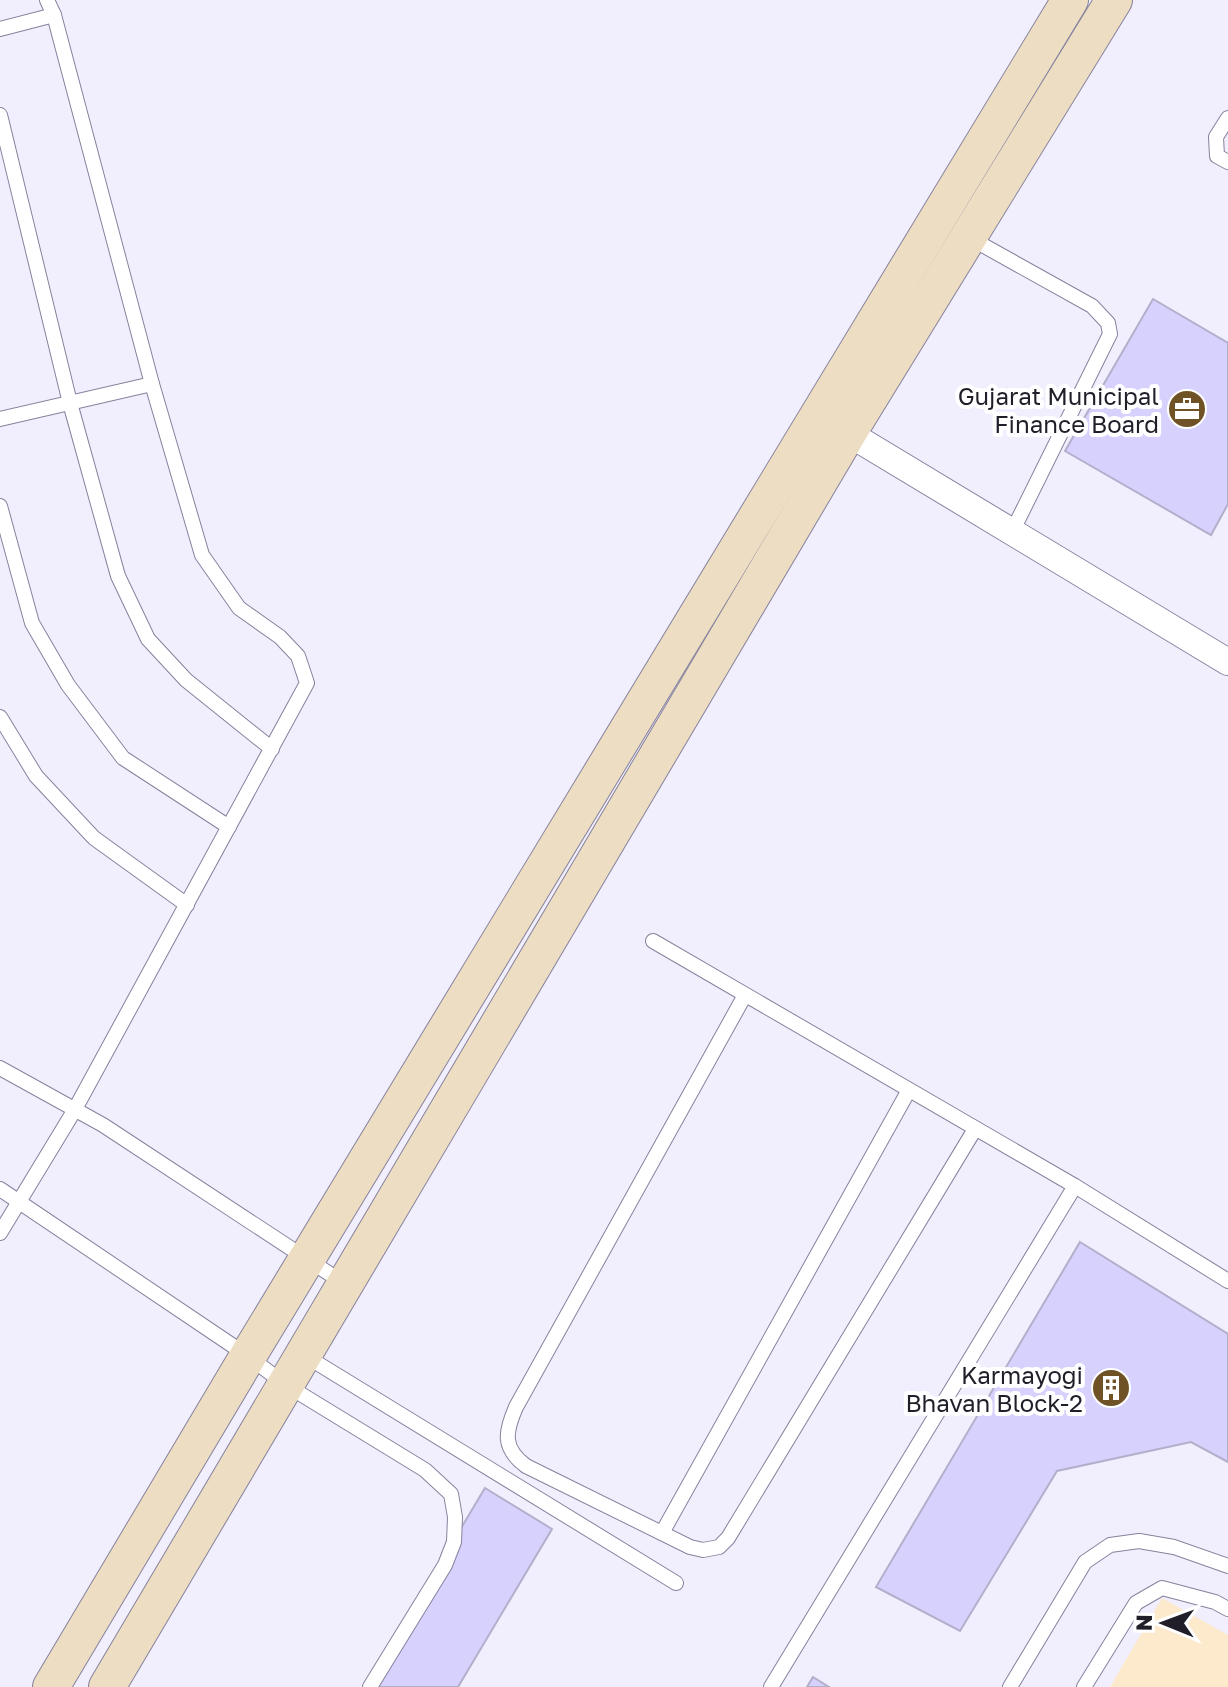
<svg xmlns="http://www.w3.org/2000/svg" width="1228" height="1687" font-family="'Golos Text',sans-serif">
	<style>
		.built { fill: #f1effe }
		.green { fill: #fdeacd }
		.building { fill: #d7d1fe; stroke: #b3afcb; stroke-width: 2 }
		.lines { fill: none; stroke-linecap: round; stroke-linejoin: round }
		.lane-casing { stroke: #86829d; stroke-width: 16 }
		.street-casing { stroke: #86829d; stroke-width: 28 }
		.secondary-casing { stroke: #86829d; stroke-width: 38 }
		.lane { stroke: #fff; stroke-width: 14 }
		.street { stroke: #fff; stroke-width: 26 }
		.secondary { stroke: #edddc2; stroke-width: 36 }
		.labels { text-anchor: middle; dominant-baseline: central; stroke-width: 8; stroke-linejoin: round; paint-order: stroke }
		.poi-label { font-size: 24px; fill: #201f29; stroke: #fff; text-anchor: end }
	</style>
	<rect width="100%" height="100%" fill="#fbfbfb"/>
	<rect class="built" x="0" y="0" width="1228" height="1687"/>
	<polygon class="green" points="1162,1598 1228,1635 1228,1687 1110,1687"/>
	<g class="building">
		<polygon points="1153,299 1228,343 1228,504 1211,535 1065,451"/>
		<polygon points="1080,1242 1228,1334 1228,1462 1191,1442 1057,1471 960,1631 876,1587"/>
		<polygon points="485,1488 552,1529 458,1687 366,1687"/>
		<polygon points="813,1677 829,1687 807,1687"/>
	</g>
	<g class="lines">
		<g class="lane-casing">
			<g id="lane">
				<polyline points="0,29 54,15"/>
				<polyline points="0,115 70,403 118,576 148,639 186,680 272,749"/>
				<polyline points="1228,118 1216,137 1217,156 1228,162"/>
				<polyline points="970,238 1092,306 1108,323 1110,334 1012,532"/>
				<polyline points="0,419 152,384"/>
				<polyline points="0,506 32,623 68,685 123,758 229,827"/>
				<polyline points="0,717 36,776 94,838 187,905"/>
				<polyline points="653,941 1075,1186 1228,1281"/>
				<path d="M745,995l-229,412c-11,25 -14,41 10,59l164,81 13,3 16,-3 9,-9 247,-409"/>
				<polyline points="0,1068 103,1125 345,1284"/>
				<polyline points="0,1189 248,1356 286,1385 425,1470 451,1494 455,1517 454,1542 445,1565 370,1687"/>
				<polyline points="0,1233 74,1111 307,683 298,656 280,637 239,608 202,555 152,384 54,15 47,0"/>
				<polyline points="304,1355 676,1583"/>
				<polyline points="662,1533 909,1090"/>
				<polyline points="771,1687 1075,1186"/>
				<polyline points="1010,1687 1085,1562 1110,1545 1139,1541 1174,1547 1228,1566"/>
				<polyline points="1084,1687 1136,1603 1162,1588 1215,1602 1228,1609"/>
			</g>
		</g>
		<g class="street-casing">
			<polyline id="street" points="832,430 848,433 1228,662"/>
		</g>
		<g class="secondary-casing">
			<g id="secondary">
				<polyline points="51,1687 248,1356 1070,0"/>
				<polyline points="107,1687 848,433 1114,0"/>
			</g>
		</g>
		<use href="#lane" class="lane"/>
		<use href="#street" class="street"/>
		<use href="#secondary" class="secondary"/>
	</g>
	<defs>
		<g id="office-disc" transform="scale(2)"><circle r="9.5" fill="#6f5326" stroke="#fff"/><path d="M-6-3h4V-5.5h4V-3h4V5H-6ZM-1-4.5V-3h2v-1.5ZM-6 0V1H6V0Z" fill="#fff"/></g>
		<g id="building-disc" transform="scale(2)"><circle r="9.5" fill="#6f5326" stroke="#fff"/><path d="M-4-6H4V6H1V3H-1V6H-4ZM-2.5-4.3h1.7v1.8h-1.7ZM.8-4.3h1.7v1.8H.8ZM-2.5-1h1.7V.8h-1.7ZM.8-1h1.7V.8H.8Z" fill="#fff"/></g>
	</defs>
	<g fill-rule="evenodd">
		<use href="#office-disc" x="1187" y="409"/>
		<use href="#building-disc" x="1111" y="1388"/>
	</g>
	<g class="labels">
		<g class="poi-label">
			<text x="1159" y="395">Gujarat Municipal<tspan x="1159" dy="28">Finance Board</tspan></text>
			<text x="1083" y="1374">Karmayogi<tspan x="1083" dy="28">Bhavan Block-2</tspan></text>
		</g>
	</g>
	<g transform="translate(1164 1623) rotate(271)" stroke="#ffffff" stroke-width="6" paint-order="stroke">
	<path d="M0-6L14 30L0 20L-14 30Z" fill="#201f29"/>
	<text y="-12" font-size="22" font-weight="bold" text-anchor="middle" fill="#201f29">N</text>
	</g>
</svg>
